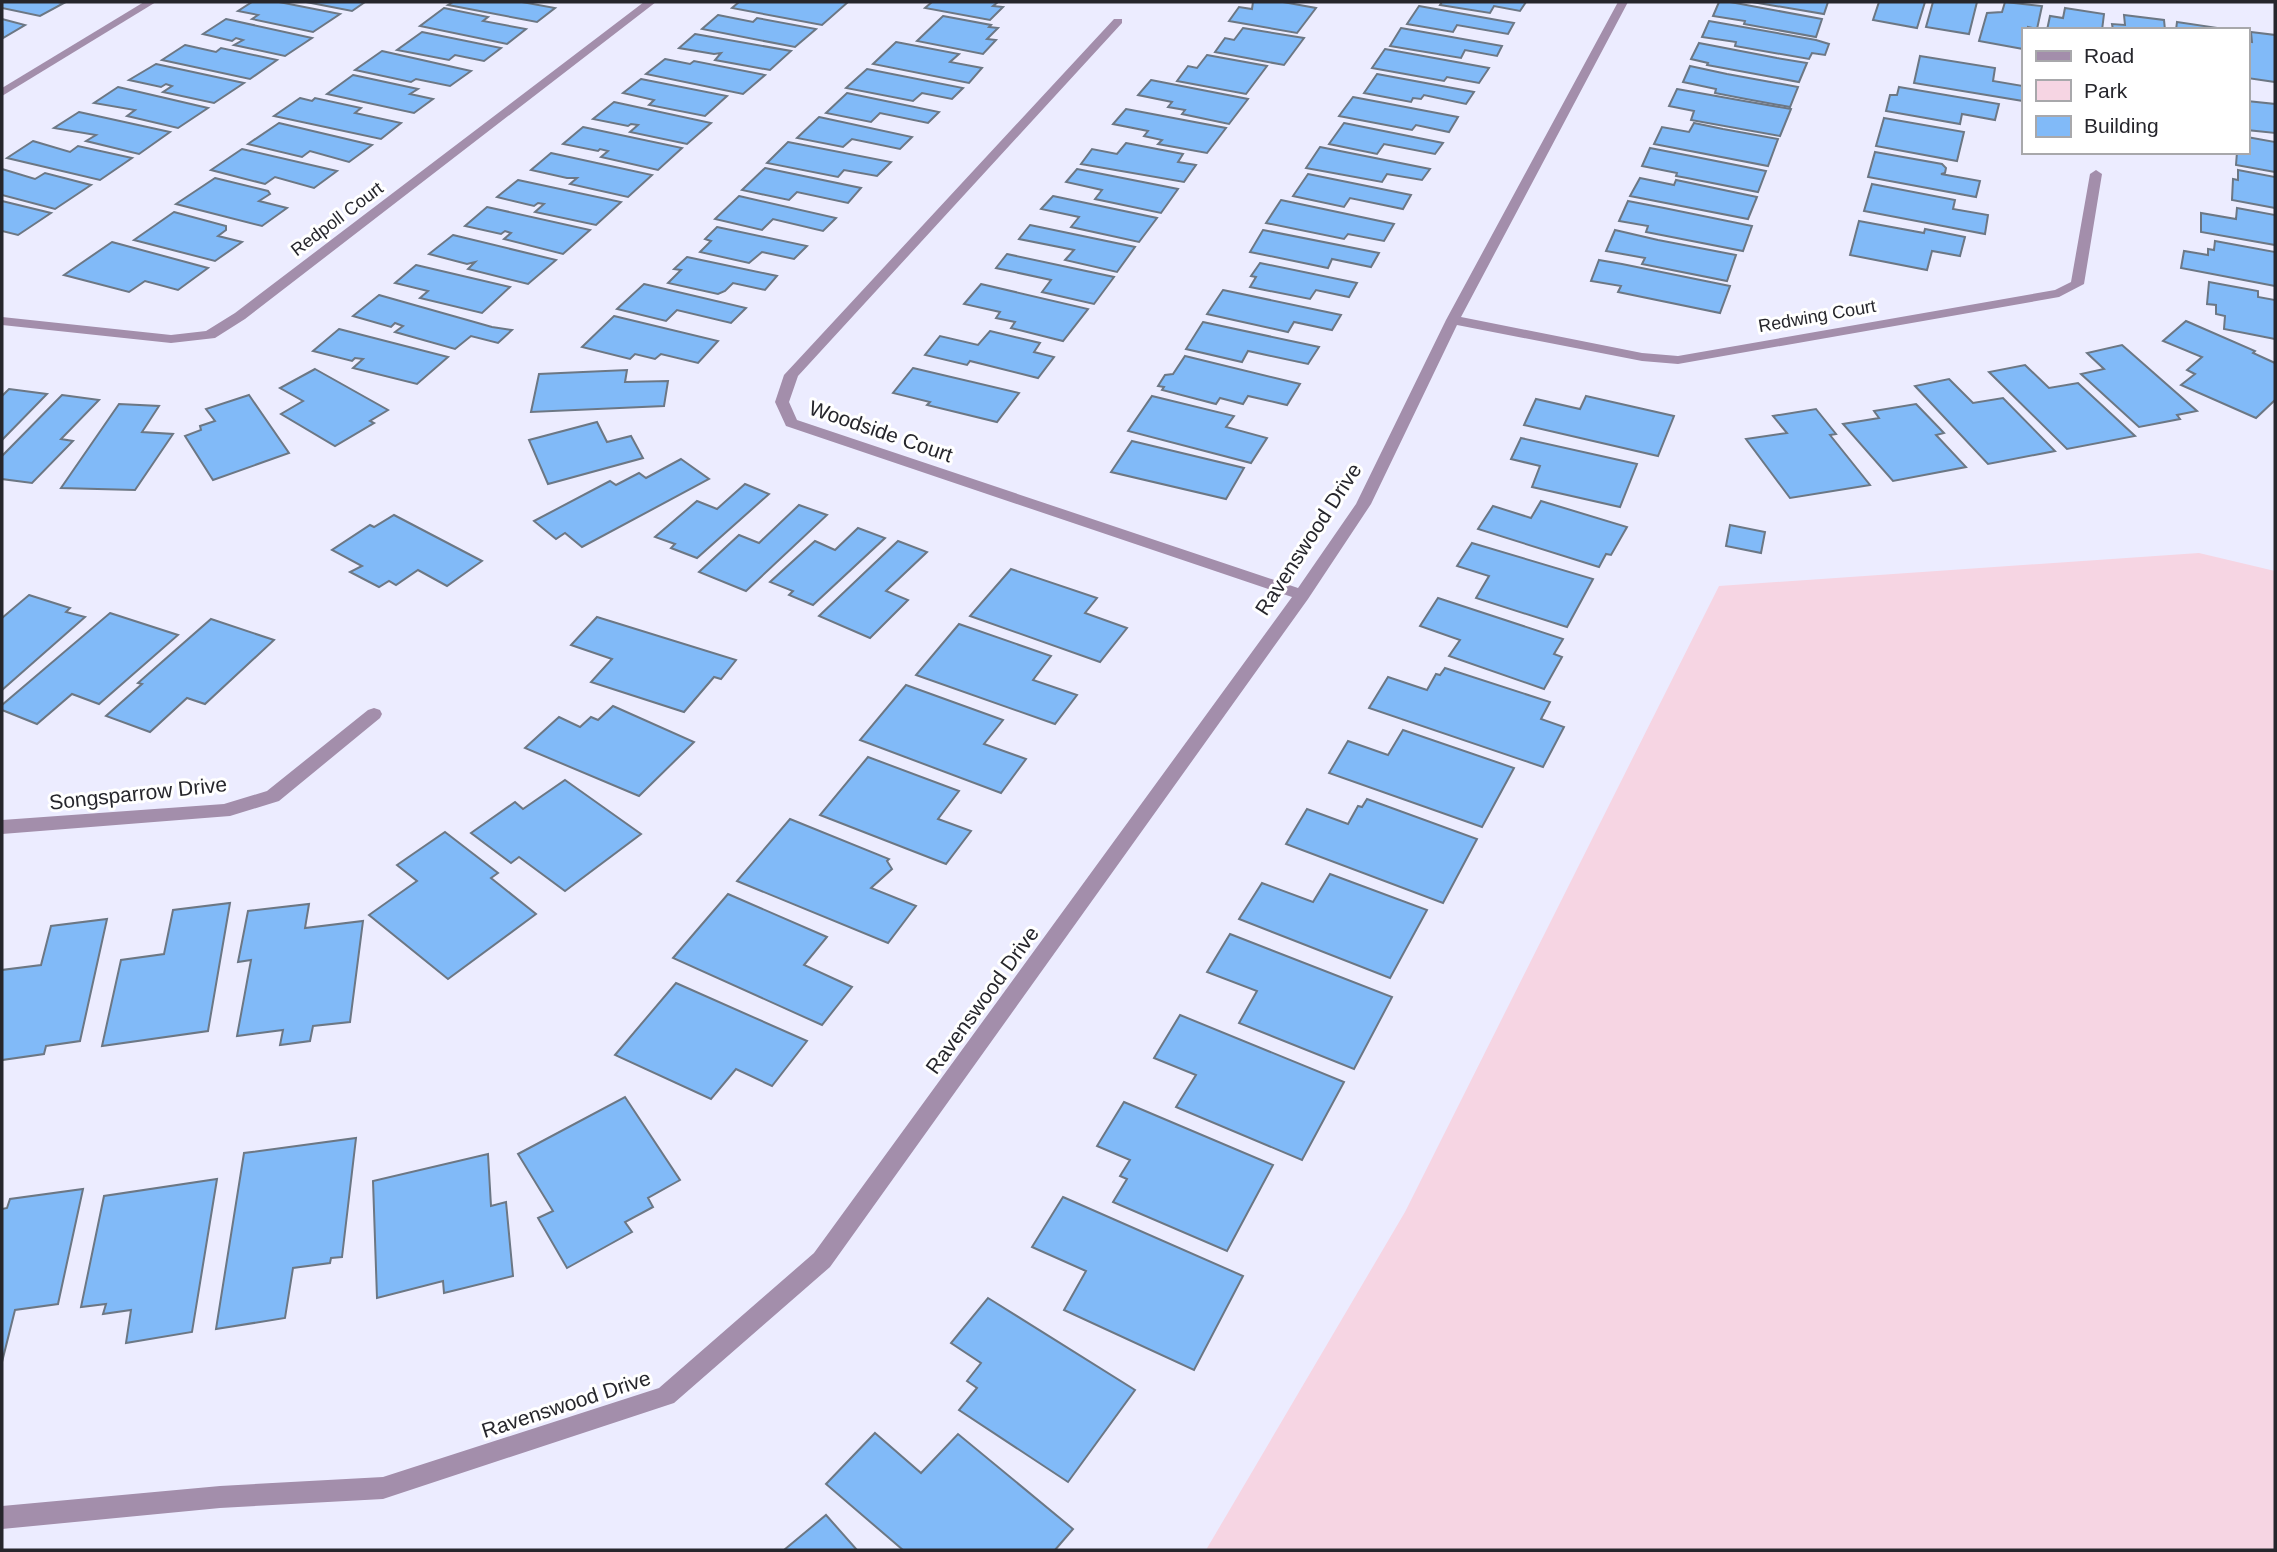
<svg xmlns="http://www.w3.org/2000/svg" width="2277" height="1552" font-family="Helvetica,sans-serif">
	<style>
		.green { fill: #f6d5e3 }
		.building { fill: #81baf8; stroke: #6c7784; stroke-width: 2 }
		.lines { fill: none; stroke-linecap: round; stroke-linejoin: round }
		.street { fill: #a38eab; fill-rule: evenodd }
		.labels { text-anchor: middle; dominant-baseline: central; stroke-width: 6; stroke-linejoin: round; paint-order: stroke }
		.far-street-label { font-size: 18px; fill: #26262c; stroke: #fff }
		.street-label { font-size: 21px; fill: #26262c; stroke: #fff }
	</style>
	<rect width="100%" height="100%" fill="#ececff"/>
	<polygon class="green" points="2199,553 2275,571 2275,1550 1206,1550 1405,1212 1719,586"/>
	<g class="building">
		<polygon points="2,2 58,2 64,3 40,16 2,8"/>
		<polygon points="252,2 279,2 340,14 313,32 252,19 258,15 238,11"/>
		<polygon points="306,2 365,2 352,11"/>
		<polygon points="453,2 522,2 555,8 537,22 448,5"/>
		<polygon points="739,2 848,2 822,25 732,8"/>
		<polygon points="932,2 998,2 993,6 1003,7 990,20 925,8"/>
		<polygon points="1253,2 1283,2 1316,8 1297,33 1229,21 1239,7 1252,9"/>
		<polygon points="1442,2 1526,2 1520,11 1494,6 1490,13 1440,5"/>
		<polygon points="1719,2 1730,2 1822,19 1816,37 1744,24 1745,21 1713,16"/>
		<polygon points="1752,2 1828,2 1824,14"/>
		<polygon points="1879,2 1925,2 1917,28 1873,20"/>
		<polygon points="1933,2 1977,2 1969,34 1926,27"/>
		<polygon points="2005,2 2042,6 2037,29 2028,27 2028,30 2023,30 2023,49 1979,41 1987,13 2002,12"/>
		<polygon points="1419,6 1514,23 1508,34 1457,25 1453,32 1407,24"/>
		<polygon points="444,8 488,17 483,21 526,29 507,44 420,26"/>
		<polygon points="2065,8 2104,14 2102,30 2047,30 2050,16 2063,18"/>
		<polygon points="718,15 753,22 757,18 816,29 795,47 702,29"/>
		<polygon points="2124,15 2164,20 2165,30 2113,30 2112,24 2125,25"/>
		<polygon points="943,16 991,25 989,27 998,28 987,39 996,40 983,54 917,41"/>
		<polygon points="2,19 25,25 3,38"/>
		<polygon points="226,19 312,38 285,56 234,45 243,40 236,38 232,41 203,34"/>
		<polygon points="1709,21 1816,40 1829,44 1825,55 1812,53 1809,59 1735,46 1736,42 1702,37"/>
		<polygon points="2177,22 2218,28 2218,30 2176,30"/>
		<polygon points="1243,28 1304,38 1284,65 1215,52 1225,38 1234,40"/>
		<polygon points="1401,28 1502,46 1497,56 1465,50 1461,58 1390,46"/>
		<polygon points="422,32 501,48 484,61 455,55 449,60 397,50"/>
		<polygon points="2251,32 2275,35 2275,82 2247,78 2247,41 2252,42"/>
		<polygon points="695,34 791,51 770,70 715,60 721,53 714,54 679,48"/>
		<polygon points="896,42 959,54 950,62 982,68 969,83 873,64"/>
		<polygon points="1699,43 1777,58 1807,63 1799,82 1707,65 1708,63 1691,59"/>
		<polygon points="185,45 216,52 221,48 277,60 250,79 162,60"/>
		<polygon points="1385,49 1489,68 1479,83 1447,77 1444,81 1372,68"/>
		<polygon points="382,51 471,71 450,86 416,79 411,82 355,70"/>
		<polygon points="1207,55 1267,66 1246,94 1177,81 1188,66 1197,68"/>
		<polygon points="1920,56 1995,68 1993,81 2023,86 2023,101 1914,83"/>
		<polygon points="665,59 690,64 694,61 765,75 743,94 646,74"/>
		<polygon points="156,64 244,83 214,103 163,92 172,86 166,84 161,87 129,80"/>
		<polygon points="1690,66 1727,74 1798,87 1790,107 1746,99 1715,93 1716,89 1683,82"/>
		<polygon points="867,69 963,88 952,99 922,93 913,101 846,88"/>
		<polygon points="1377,74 1474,92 1466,104 1424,95 1421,99 1413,98 1411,102 1364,93"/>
		<polygon points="353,75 418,89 410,94 433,99 414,113 327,94"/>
		<polygon points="641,79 727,96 705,116 649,105 654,100 623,93"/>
		<polygon points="1151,80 1248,99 1229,124 1182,114 1185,110 1168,107 1172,102 1138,95"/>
		<polygon points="118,87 208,108 178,128 127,116 135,110 94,103"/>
		<polygon points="1899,87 1999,104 1995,120 1962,114 1960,124 1886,111 1890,95 1897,95"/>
		<polygon points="1677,89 1744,101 1791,109 1780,136 1691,120 1694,111 1669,106"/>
		<polygon points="847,93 939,112 928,123 880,113 871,122 826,113"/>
		<polygon points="1353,97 1458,117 1449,132 1416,125 1412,130 1339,116"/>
		<polygon points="300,98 312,101 315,98 361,108 355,113 401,123 381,139 274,116"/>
		<polygon points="2247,101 2275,104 2275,133 2247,130"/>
		<polygon points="614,102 711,123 687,144 630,132 638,125 631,124 628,126 593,119"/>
		<polygon points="1126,109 1226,128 1207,153 1158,144 1162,140 1144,136 1148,131 1113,124"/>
		<polygon points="79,112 170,132 139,154 86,141 96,135 54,128"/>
		<polygon points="819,117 912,137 900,149 852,139 843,147 797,138"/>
		<polygon points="1884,118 1964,132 1957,161 1876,146"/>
		<polygon points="279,123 372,145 349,162 310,151 302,157 248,144"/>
		<polygon points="1344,123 1443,143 1435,154 1384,144 1377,154 1329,144"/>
		<polygon points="1694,123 1723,129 1778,139 1768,166 1654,144 1662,127 1689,132"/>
		<polygon points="583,127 682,148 658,170 601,157 608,151 600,149 598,151 563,144"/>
		<polygon points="2247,137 2275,142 2275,172 2236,165 2237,152 2247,152"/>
		<polygon points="33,141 70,152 78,146 132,158 100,180 7,158"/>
		<polygon points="788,142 891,162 877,176 844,170 838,177 767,163"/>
		<polygon points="1126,143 1183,154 1178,162 1196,165 1184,182 1081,164 1092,149 1117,154"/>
		<polygon points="1320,147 1430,169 1422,180 1387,174 1382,182 1306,168"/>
		<polygon points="1650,148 1691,156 1766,171 1758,192 1687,178 1676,176 1677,173 1642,166"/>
		<polygon points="242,149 337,171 314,188 275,177 265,184 211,170"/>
		<polygon points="1875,152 1942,164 1946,168 1945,173 1941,174 1980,181 1976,197 1868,177"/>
		<polygon points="551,153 652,175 628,197 570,184 577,178 567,178 531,170"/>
		<polygon points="765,168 861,188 848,203 797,192 789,200 742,190"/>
		<polygon points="2,169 35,179 45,173 91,185 55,209 2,195"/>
		<polygon points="1077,169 1178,189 1161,213 1095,199 1102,190 1066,182"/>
		<polygon points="2238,170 2275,177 2275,208 2232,200 2233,179 2238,180"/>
		<polygon points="1308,174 1411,195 1403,209 1350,198 1344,207 1293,196"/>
		<polygon points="215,178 268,191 270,194 259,201 287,208 262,226 176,204"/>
		<polygon points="1640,178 1674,185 1676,180 1757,197 1748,219 1630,196"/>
		<polygon points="518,180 621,202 596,225 535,212 544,204 538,203 534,206 497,197"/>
		<polygon points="1872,184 1955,200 1953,209 1988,215 1985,234 1864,211"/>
		<polygon points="739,196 836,218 823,231 773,219 762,230 715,219"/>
		<polygon points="1053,196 1157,218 1139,242 1071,227 1079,217 1041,209"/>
		<polygon points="1281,200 1394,224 1384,241 1348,234 1344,239 1266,223"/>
		<polygon points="2,201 51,213 18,235 2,231"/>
		<polygon points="1628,201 1664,208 1752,226 1743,251 1646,232 1648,226 1619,221"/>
		<polygon points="487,207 590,230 563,254 504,239 511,233 505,231 501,234 465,226"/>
		<polygon points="2237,208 2275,215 2275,245 2201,232 2201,213 2236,219"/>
		<polygon points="174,212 226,226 226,230 218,236 242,242 215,261 134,240"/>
		<polygon points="1859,221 1924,233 1925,229 1965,237 1960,256 1932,251 1927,270 1850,255"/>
		<polygon points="1030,225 1135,247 1117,272 1065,260 1074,250 1019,239"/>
		<polygon points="717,227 807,246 794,259 762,252 749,263 700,252 711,241 705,239"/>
		<polygon points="1263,230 1379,253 1371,267 1332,259 1328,268 1250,252"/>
		<polygon points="1615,230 1658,240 1736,255 1727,281 1642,264 1645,258 1606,251"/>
		<polygon points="453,235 556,260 528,284 468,269 475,262 467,264 429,254"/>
		<polygon points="2215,241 2275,252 2275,286 2181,268 2184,251 2208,255 2208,249 2214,250"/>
		<polygon points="112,242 208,268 178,290 145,281 129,292 64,275"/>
		<polygon points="1007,254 1114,277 1094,304 1042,292 1051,280 996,268"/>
		<polygon points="687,257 777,276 765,290 733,283 725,291 718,294 668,283 681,270 674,269"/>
		<polygon points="1599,260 1622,264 1730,286 1720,313 1618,292 1621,286 1591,281"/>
		<polygon points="1260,263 1357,283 1349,297 1316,290 1310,299 1250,287 1256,277 1251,276"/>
		<polygon points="416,265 510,287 482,313 420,298 428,291 395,283"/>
		<polygon points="2209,282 2258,291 2258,297 2275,300 2275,339 2224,329 2225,316 2216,314 2216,305 2207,304"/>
		<polygon points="644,284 746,308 731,323 677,310 666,321 617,309"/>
		<polygon points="981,284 1088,309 1063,341 1011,328 1015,322 996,318 1000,312 964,304"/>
		<polygon points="1223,290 1341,315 1332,330 1294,322 1288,332 1207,314"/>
		<polygon points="379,295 492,327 512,330 498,343 471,336 455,349 395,332 403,326 395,323 391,327 353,316"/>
		<polygon points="614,316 718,341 698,363 661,354 655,359 635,354 630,359 582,347"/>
		<polygon points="2186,321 2255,351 2253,353 2275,363 2275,400 2256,418 2181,385 2195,374 2187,370 2202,357 2163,341"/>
		<polygon points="1203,322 1319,347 1308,364 1248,351 1242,362 1186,349"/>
		<polygon points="339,329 448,357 417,384 353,368 363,359 355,358 352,361 313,351"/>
		<polygon points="990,331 1040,343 1034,352 1054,357 1038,378 970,361 967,365 925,355 940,336 978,345"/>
		<polygon points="2122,345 2197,411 2177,415 2180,419 2139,427 2081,374 2104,369 2087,353"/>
		<polygon points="1185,356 1300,384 1287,405 1248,396 1243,404 1220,398 1216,404 1162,390 1164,387 1158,386 1165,375 1173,374"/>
		<polygon points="2025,365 2049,388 2078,383 2135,436 2067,449 1989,372"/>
		<polygon points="913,368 1019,393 997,422 927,405 930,402 893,393"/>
		<polygon points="315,369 388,410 370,421 374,423 335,446 281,414 303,401 280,388"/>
		<polygon points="627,370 625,382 668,381 664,406 531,412 539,374"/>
		<polygon points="1949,379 1973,403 2003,398 2055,451 1988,464 1915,386"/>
		<polygon points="9,389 47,394 2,440 2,396"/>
		<polygon points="62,395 99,400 61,439 73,441 32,483 2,479 2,456"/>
		<polygon points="249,395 289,453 213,480 185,436 201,430 200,426 215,421 206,409"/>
		<polygon points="1152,396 1234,416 1226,427 1267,438 1251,463 1128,431"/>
		<polygon points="1586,396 1674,416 1658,456 1524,425 1536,399 1580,409"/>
		<polygon points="119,404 159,406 142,432 173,434 135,490 61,488"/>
		<polygon points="1916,404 1944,433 1936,435 1966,467 1893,481 1843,424 1879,418 1874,411"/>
		<polygon points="1816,409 1836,434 1830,435 1870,485 1790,498 1746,439 1787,433 1773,416"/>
		<polygon points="597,422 607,442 631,436 643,458 548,484 529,440"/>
		<polygon points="1521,438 1637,464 1620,507 1532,487 1540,466 1511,459"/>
		<polygon points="1132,441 1244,468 1226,499 1111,472"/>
		<polygon points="681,459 709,479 582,547 565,533 556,539 534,521 610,481 616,485 639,473 646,478"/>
		<polygon points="745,484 769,494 697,558 671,548 675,544 655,537 697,501 717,509"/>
		<polygon points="1541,501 1627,527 1611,555 1606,554 1599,567 1478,529 1493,506 1531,518"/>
		<polygon points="799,505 827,515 746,591 699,572 739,535 759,543"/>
		<polygon points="394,515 482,561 447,586 418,570 396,585 389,581 379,587 350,572 362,566 332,550 370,525 374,527"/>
		<polygon points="1730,525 1765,532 1761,553 1726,546"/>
		<polygon points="858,528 885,538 813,605 789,595 793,591 770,582 815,541 835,550"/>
		<polygon points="898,541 927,552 886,591 908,600 870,638 819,616"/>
		<polygon points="1472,543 1593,579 1567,627 1476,598 1489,576 1457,566"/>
		<polygon points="1011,569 1097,598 1085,613 1127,628 1100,662 970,616"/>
		<polygon points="29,595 70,608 66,612 85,617 2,690 2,618"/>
		<polygon points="1438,598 1563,639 1554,654 1562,657 1544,689 1449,656 1460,640 1420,626"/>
		<polygon points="110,613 178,635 99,704 72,694 37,724 2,710 2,705"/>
		<polygon points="597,617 736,660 721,679 714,677 684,712 591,682 612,659 571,645"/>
		<polygon points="211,619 274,640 205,704 187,698 150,732 106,716 142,684 138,683"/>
		<polygon points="959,624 1051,656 1033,680 1077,695 1055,724 916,675"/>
		<polygon points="1445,668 1550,702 1541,719 1564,727 1543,767 1369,708 1388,677 1427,690 1436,674 1440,675"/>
		<polygon points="906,685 1003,720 984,744 1026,759 1001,793 860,740"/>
		<polygon points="613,706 694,742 639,796 525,748 559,717 580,727 591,717 598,720"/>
		<polygon points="1403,730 1514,768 1482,827 1329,773 1348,741 1388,755"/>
		<polygon points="868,757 959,791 938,819 971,831 946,864 820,815"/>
		<polygon points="565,780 641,834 565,891 519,857 511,863 471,833 515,802 523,809"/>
		<polygon points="1367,799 1477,839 1443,903 1286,844 1307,809 1348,824 1358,806 1362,807"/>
		<polygon points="790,819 889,859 887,861 892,869 871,888 916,906 888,943 737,881"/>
		<polygon points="445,832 498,873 491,878 536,914 448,979 369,915 417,881 397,865"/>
		<polygon points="1330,874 1427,910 1390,978 1239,919 1262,883 1313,902"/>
		<polygon points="728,894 827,937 804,965 852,987 822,1025 673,958"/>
		<polygon points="230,903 208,1031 102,1046 121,960 164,954 173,910"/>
		<polygon points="309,904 305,928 363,921 350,1022 313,1026 310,1041 280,1045 283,1030 237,1036 251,960 238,962 248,911"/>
		<polygon points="107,919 80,1041 46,1046 44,1054 2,1060 2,970 41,965 51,926"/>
		<polygon points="1230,934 1392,997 1354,1069 1239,1023 1257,991 1207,972"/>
		<polygon points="676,983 807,1041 772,1086 736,1069 711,1099 615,1055"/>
		<polygon points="1180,1015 1344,1082 1302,1160 1176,1107 1196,1075 1154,1058"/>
		<polygon points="625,1097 680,1180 648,1198 653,1207 625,1222 632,1232 567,1268 538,1218 553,1211 518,1154"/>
		<polygon points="1124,1102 1273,1165 1227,1251 1113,1202 1127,1179 1120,1176 1130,1160 1097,1146"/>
		<polygon points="356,1138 342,1257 331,1258 330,1263 293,1268 285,1318 216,1329 244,1153"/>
		<polygon points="488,1154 491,1206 506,1202 513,1276 444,1293 443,1281 377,1298 373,1181"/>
		<polygon points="217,1179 192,1332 126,1343 131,1310 103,1314 106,1304 81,1307 104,1196"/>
		<polygon points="83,1189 58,1304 15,1310 2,1362 2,1209 7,1208 10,1199"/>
		<polygon points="1063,1197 1243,1276 1194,1370 1064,1310 1086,1271 1032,1247"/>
		<polygon points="988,1298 1135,1390 1068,1482 959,1410 977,1388 967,1381 981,1363 951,1343"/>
		<polygon points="875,1433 921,1473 958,1434 1073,1529 1055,1550 903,1550 826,1484"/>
		<polygon points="826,1515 857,1550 784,1550"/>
	</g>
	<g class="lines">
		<g class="street">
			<polygon points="144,2 156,2 2,96 2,88"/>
			<polygon points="644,2 656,2 245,319 215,338 171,343 2,325 2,317 171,335 206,331 235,313"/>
			<polygon points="1618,2 1628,2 1461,317 1642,353 1678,356 2055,290 2071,282 2090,174 2096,170 2102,174 2084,284 2059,297 1678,364 1642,361 1457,325 1371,504 1308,599 830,1267 674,1403 383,1499 220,1508 2,1529 2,1506 220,1486 383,1477 659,1388 814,1253 1292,597 786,426 775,402 784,375 1114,19 1122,19 1122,23 798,376 789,402 797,420 1298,588 1356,504 1446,320"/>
			<polygon points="374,708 380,710 382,714 380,718 279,801 230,816 2,834 2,820 224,804 267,791 368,710"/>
		</g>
	</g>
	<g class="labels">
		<g class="far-street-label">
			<text transform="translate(337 219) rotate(-37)">Redpoll Court</text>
			<text transform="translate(1817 316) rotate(-10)">Redwing Court</text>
		</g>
		<g class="street-label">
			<text transform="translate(881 431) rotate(19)">Woodside Court</text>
			<text transform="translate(1308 539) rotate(-57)">Ravenswood Drive</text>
			<text transform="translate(138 793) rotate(-6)">Songsparrow Drive</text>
			<text transform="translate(982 1000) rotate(-54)">Ravenswood Drive</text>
			<text transform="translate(566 1404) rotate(-18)">Ravenswood Drive</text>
		</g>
	</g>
	<rect width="2277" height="1552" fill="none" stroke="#26262c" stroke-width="7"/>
	<rect x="2022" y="28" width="228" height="126" fill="#ffffff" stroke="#a8a8ab" stroke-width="2"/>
	<rect x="2036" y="51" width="35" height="10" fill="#a38eab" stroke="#a8a8ab" stroke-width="2"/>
	<text x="2084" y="63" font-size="21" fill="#26262c">Road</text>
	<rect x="2036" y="80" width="35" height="21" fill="#f6d5e3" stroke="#a8a8ab" stroke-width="2"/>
	<text x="2084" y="98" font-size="21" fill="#26262c">Park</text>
	<rect x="2036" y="116" width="35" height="21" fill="#81baf8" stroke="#a8a8ab" stroke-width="2"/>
	<text x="2084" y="133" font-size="21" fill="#26262c">Building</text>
</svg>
